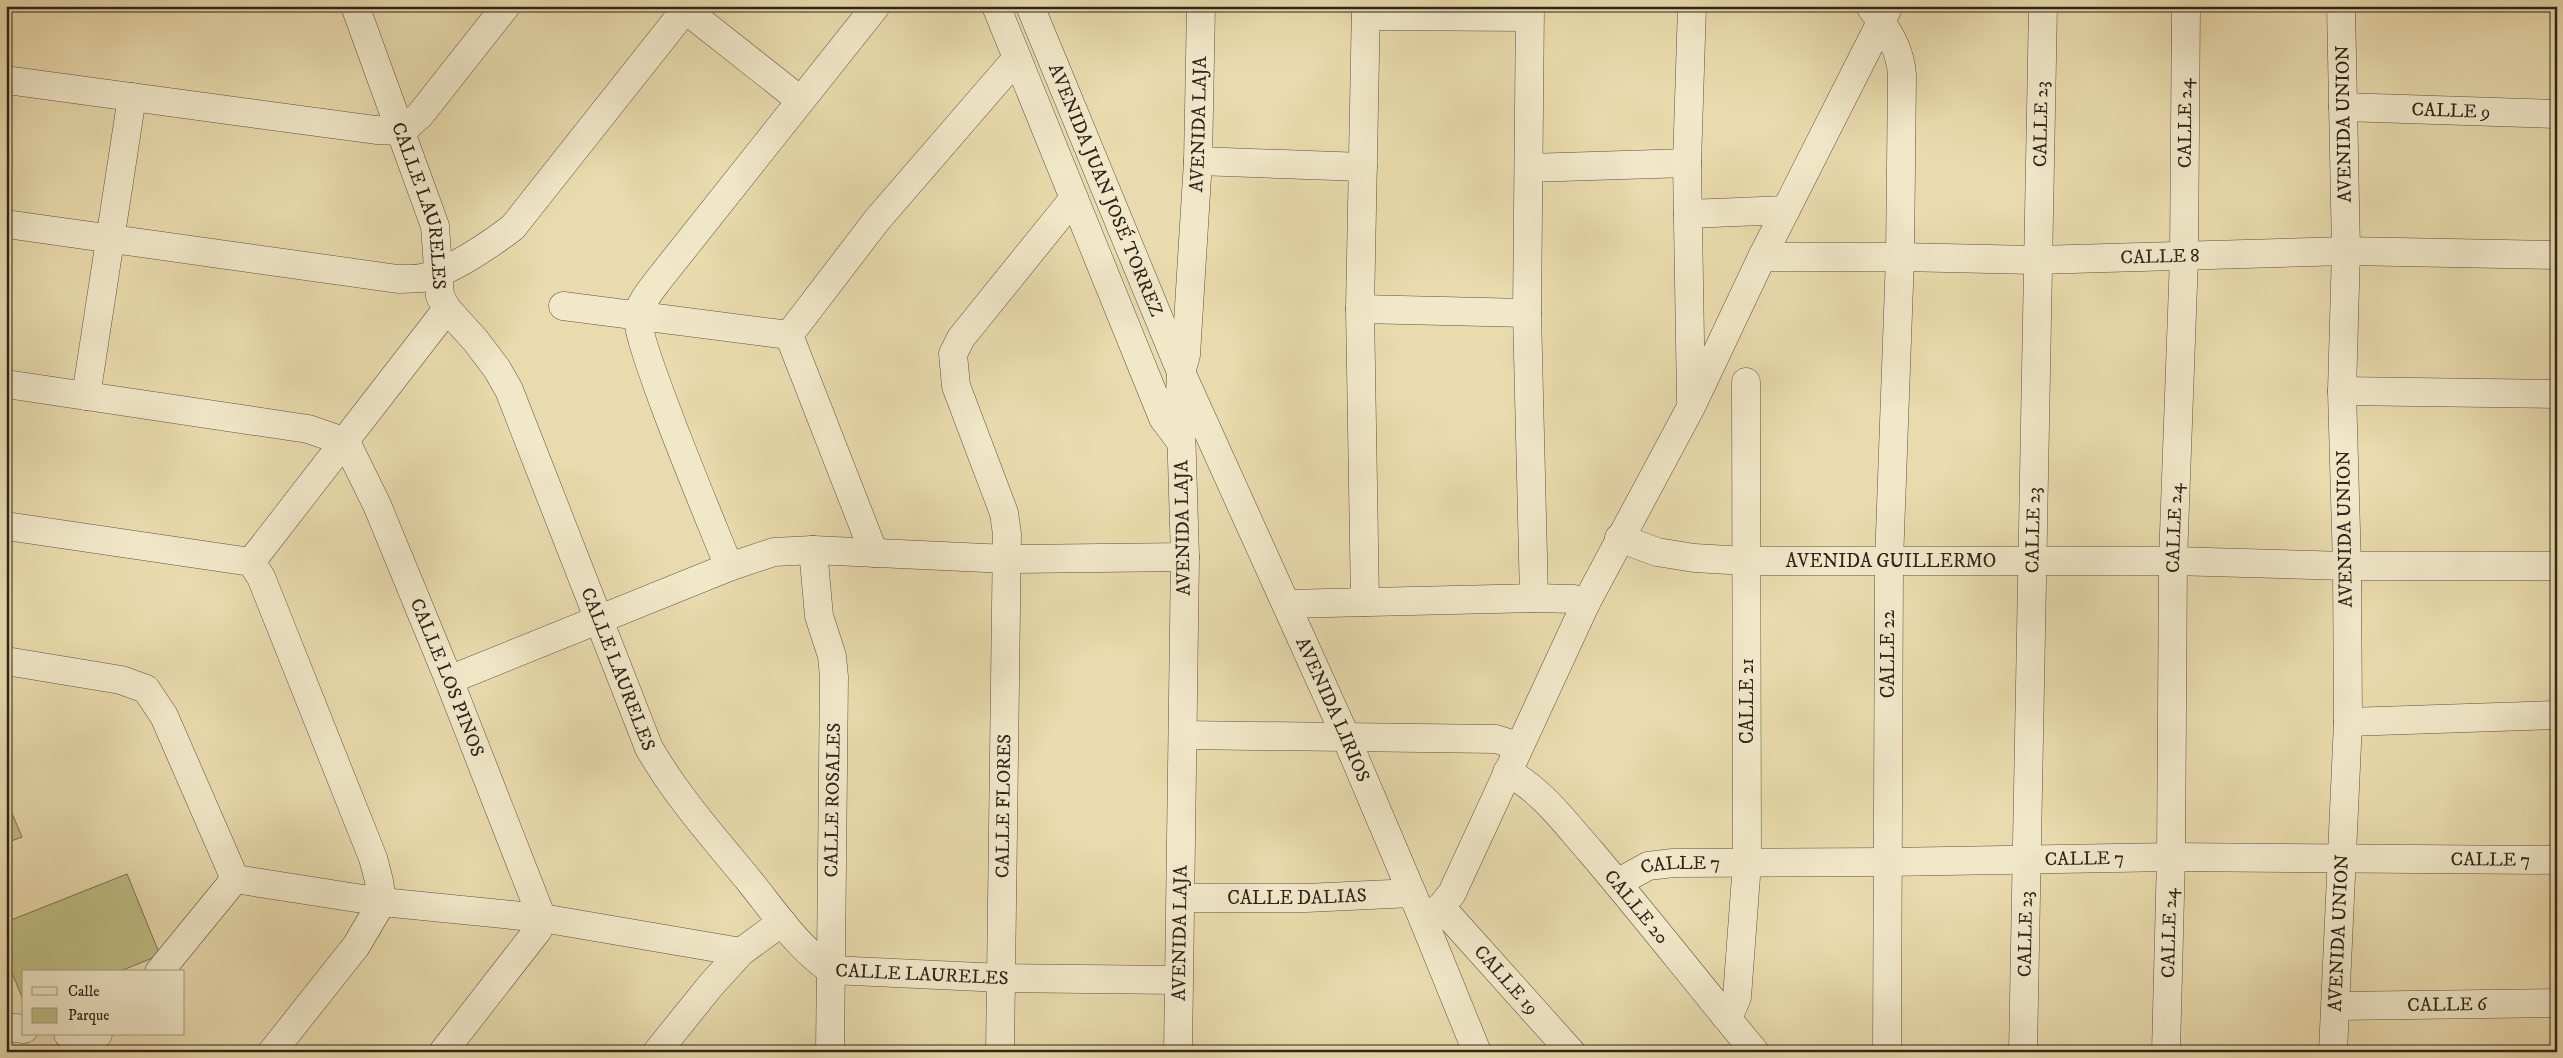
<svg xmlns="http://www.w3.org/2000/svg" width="2563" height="1058" font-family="'IM FELL DW Pica',serif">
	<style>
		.green { fill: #bfbd84; stroke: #787050 }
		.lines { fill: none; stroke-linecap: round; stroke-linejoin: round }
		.minor-casing { stroke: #5e5240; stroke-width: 29 }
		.minor { stroke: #f1e8ca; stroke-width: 28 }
		.labels { text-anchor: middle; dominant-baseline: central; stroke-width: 5; stroke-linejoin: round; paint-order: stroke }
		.street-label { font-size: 19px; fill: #30241b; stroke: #f1e8ca }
	</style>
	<rect width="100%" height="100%" fill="#e9dbad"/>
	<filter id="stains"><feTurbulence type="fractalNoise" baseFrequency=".004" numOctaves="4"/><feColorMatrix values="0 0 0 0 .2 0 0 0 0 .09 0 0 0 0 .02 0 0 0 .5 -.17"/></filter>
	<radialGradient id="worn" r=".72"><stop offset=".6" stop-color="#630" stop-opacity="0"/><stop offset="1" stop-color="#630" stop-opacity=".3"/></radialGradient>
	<g class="green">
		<polygon points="6,799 22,837 6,843"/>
		<polygon points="127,874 160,955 118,972 24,972 24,1002 6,958 6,922"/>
	</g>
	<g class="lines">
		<g class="minor-casing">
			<g id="minor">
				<path id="s1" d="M355,6l80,220 5,70 7,13 29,32 21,28 12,21 140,358c28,49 66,91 102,135 24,30 48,66 80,87l171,8 176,2"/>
				<polyline points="681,6 800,100"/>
				<polyline points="996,6 1163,418 1181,442"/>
				<path id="s2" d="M1030,6l151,366 164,363 78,184 54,133"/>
				<polyline points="1530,6 1527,313 1534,598"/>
				<path d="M1870,6c16,23 30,40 32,69l-2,182 -11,305 -2,490"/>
				<polyline points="1366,16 1529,17"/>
				<polyline points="6,80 376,130 402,131 420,115 506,6"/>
				<path id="s3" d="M2343,107l214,7"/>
				<polyline points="1198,161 1363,167"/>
				<polyline points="1529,168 1687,163"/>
				<polyline points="1688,214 1786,210"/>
				<path d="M6,224l392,55c8,0 16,0 23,-1 25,-3 73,-36 92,-51l175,-221"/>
				<path id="s4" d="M1762,257h138l137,3 309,-9 211,4"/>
				<polyline points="563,306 789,335"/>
				<polyline points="1360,309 1527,313"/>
				<path id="s5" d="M6,384l302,45 38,13 31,63 72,175 93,238"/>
				<polyline points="2342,391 2557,394"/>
				<polyline points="86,396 132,97"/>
				<polyline points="1691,400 1687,163 1692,6"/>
				<polyline points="6,526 251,562 261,577 373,858 379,881 382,902 356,946 272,1052"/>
				<path id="s6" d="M1619,538l38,14 37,6 53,3h426l174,5h210"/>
				<polyline points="813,550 819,616 832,656 834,677 830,1052"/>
				<polyline points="874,553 789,335 877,220 1017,58"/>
				<polyline points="251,562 447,309"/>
				<path d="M729,567c-14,-36 -96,-229 -91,-253 3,-13 14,-25 22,-36l216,-272"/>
				<polyline points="1365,602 1360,309 1366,6"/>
				<polyline points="1286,604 1534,598 1574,599 1586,603"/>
				<polyline points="6,661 121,680 146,689 164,716 235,879"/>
				<polyline points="449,680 729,567 774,552 813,550 1007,559 1185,557"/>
				<polyline points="2348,722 2557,715"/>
				<polyline points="1183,735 1496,739 1518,746"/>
				<path id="s7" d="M1507,772c34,17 59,52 84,80 56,66 109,134 164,200"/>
				<polyline points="235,879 382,902 542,918 741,952"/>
				<path id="s8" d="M1617,883l31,-17 25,-3 214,-1 284,-5 386,3"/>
				<path id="s9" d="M1181,898h125l106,-5"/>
				<path id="s10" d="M1441,907l130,145"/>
				<polyline points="1423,919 1441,907 1452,893 1586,603 1691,407 1762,257 1888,8"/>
				<polyline points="159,972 235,879"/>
				<path id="s11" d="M2336,1006l221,-3"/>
				<polyline points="1725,1016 1732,1009 1737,997 1747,863 1746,382"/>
				<polyline points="6,1027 24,1029"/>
				<polyline points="68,1034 92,1037 98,1034"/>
				<polyline points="443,1052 538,930 542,918"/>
				<polyline points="657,1052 711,985 741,952 782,922"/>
				<path id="s12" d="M1000,1052l7,-518 -3,-21 -48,-127 -3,-32 8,-16 113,-140"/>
				<path id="s13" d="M1178,1052l7,-495 -5,-162 1,-23 5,-17 12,-194 3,-155"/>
				<path id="s14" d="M2023,1052l20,-1046"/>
				<path id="s15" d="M2166,1052l5,-195 2,-296 11,-304 2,-251"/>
				<path id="s16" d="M2333,1052l15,-330 -1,-156 -5,-175 4,-140 -5,-245"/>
			</g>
		</g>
		<use href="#minor" class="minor"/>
	</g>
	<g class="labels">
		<g class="street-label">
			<text stroke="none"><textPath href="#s3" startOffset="108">CALLE 9</textPath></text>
			<text stroke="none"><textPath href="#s14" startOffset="928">CALLE 23</textPath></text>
			<text stroke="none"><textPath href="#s15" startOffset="929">CALLE 24</textPath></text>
			<text transform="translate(2344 124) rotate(-91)">AVENIDA UNION</text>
			<text stroke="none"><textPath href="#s13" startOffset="929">AVENIDA LAJA</textPath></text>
			<text stroke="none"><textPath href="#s2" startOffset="199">AVENIDA JUAN JOSÉ TORREZ</textPath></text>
			<text stroke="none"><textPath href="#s1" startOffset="211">CALLE LAURELES</textPath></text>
			<text stroke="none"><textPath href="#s4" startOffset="398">CALLE 8</textPath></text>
			<text transform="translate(1183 528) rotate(-91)">AVENIDA LAJA</text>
			<text stroke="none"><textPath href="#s14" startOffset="522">CALLE 23</textPath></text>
			<text stroke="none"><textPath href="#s15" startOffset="524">CALLE 24</textPath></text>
			<text transform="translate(2345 529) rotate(-91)">AVENIDA UNION</text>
			<text stroke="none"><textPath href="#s6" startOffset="275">AVENIDA GUILLERMO</textPath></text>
			<text transform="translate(1888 654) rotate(-90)">CALLE 22</text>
			<text stroke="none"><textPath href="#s1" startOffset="721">CALLE LAURELES</textPath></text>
			<text stroke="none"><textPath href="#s5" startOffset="602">CALLE LOS PINOS</textPath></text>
			<text transform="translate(1747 701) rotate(-90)">CALLE 21</text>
			<text stroke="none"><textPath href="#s2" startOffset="766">AVENIDA LIRIOS</textPath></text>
			<text transform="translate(833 800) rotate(-89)">CALLE ROSALES</text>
			<text stroke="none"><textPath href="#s12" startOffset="246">CALLE FLORES</textPath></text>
			<text stroke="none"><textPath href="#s8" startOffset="472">CALLE 7</textPath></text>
			<text stroke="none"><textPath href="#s8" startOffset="878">CALLE 7</textPath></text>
			<text stroke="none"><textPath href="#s8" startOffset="68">CALLE 7</textPath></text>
			<text stroke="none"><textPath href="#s9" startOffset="116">CALLE DALIAS</textPath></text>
			<text stroke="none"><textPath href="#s7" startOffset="188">CALLE 20</textPath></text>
			<text stroke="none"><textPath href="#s13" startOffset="119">AVENIDA LAJA</textPath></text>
			<text stroke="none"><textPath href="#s14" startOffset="118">CALLE 23</textPath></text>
			<text stroke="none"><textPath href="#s15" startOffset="119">CALLE 24</textPath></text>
			<text stroke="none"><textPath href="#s16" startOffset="119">AVENIDA UNION</textPath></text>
			<text stroke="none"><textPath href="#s1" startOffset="1185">CALLE LAURELES</textPath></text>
			<text stroke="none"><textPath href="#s10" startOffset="98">CALLE 19</textPath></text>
			<text stroke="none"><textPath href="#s11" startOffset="111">CALLE 6</textPath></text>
		</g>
	</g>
	<rect width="2563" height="1058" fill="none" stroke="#e9dbad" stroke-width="25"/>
	<rect x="8" y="8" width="2548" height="1043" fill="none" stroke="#30241b" stroke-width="2.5"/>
	<rect x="12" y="12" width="2538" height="1033" fill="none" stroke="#30241b"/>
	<rect x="22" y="970" width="162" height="65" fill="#f1e8ca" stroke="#a49a84"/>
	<rect x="32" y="987" width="25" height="8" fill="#f1e8ca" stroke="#a49a84"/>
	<text x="68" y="996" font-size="15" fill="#30241b">Calle</text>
	<rect x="32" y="1008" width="25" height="15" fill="#bfbd84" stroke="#a49a84"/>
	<text x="68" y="1020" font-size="15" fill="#30241b">Parque</text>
	<rect width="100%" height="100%" filter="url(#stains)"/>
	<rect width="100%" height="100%" fill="url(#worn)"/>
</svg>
